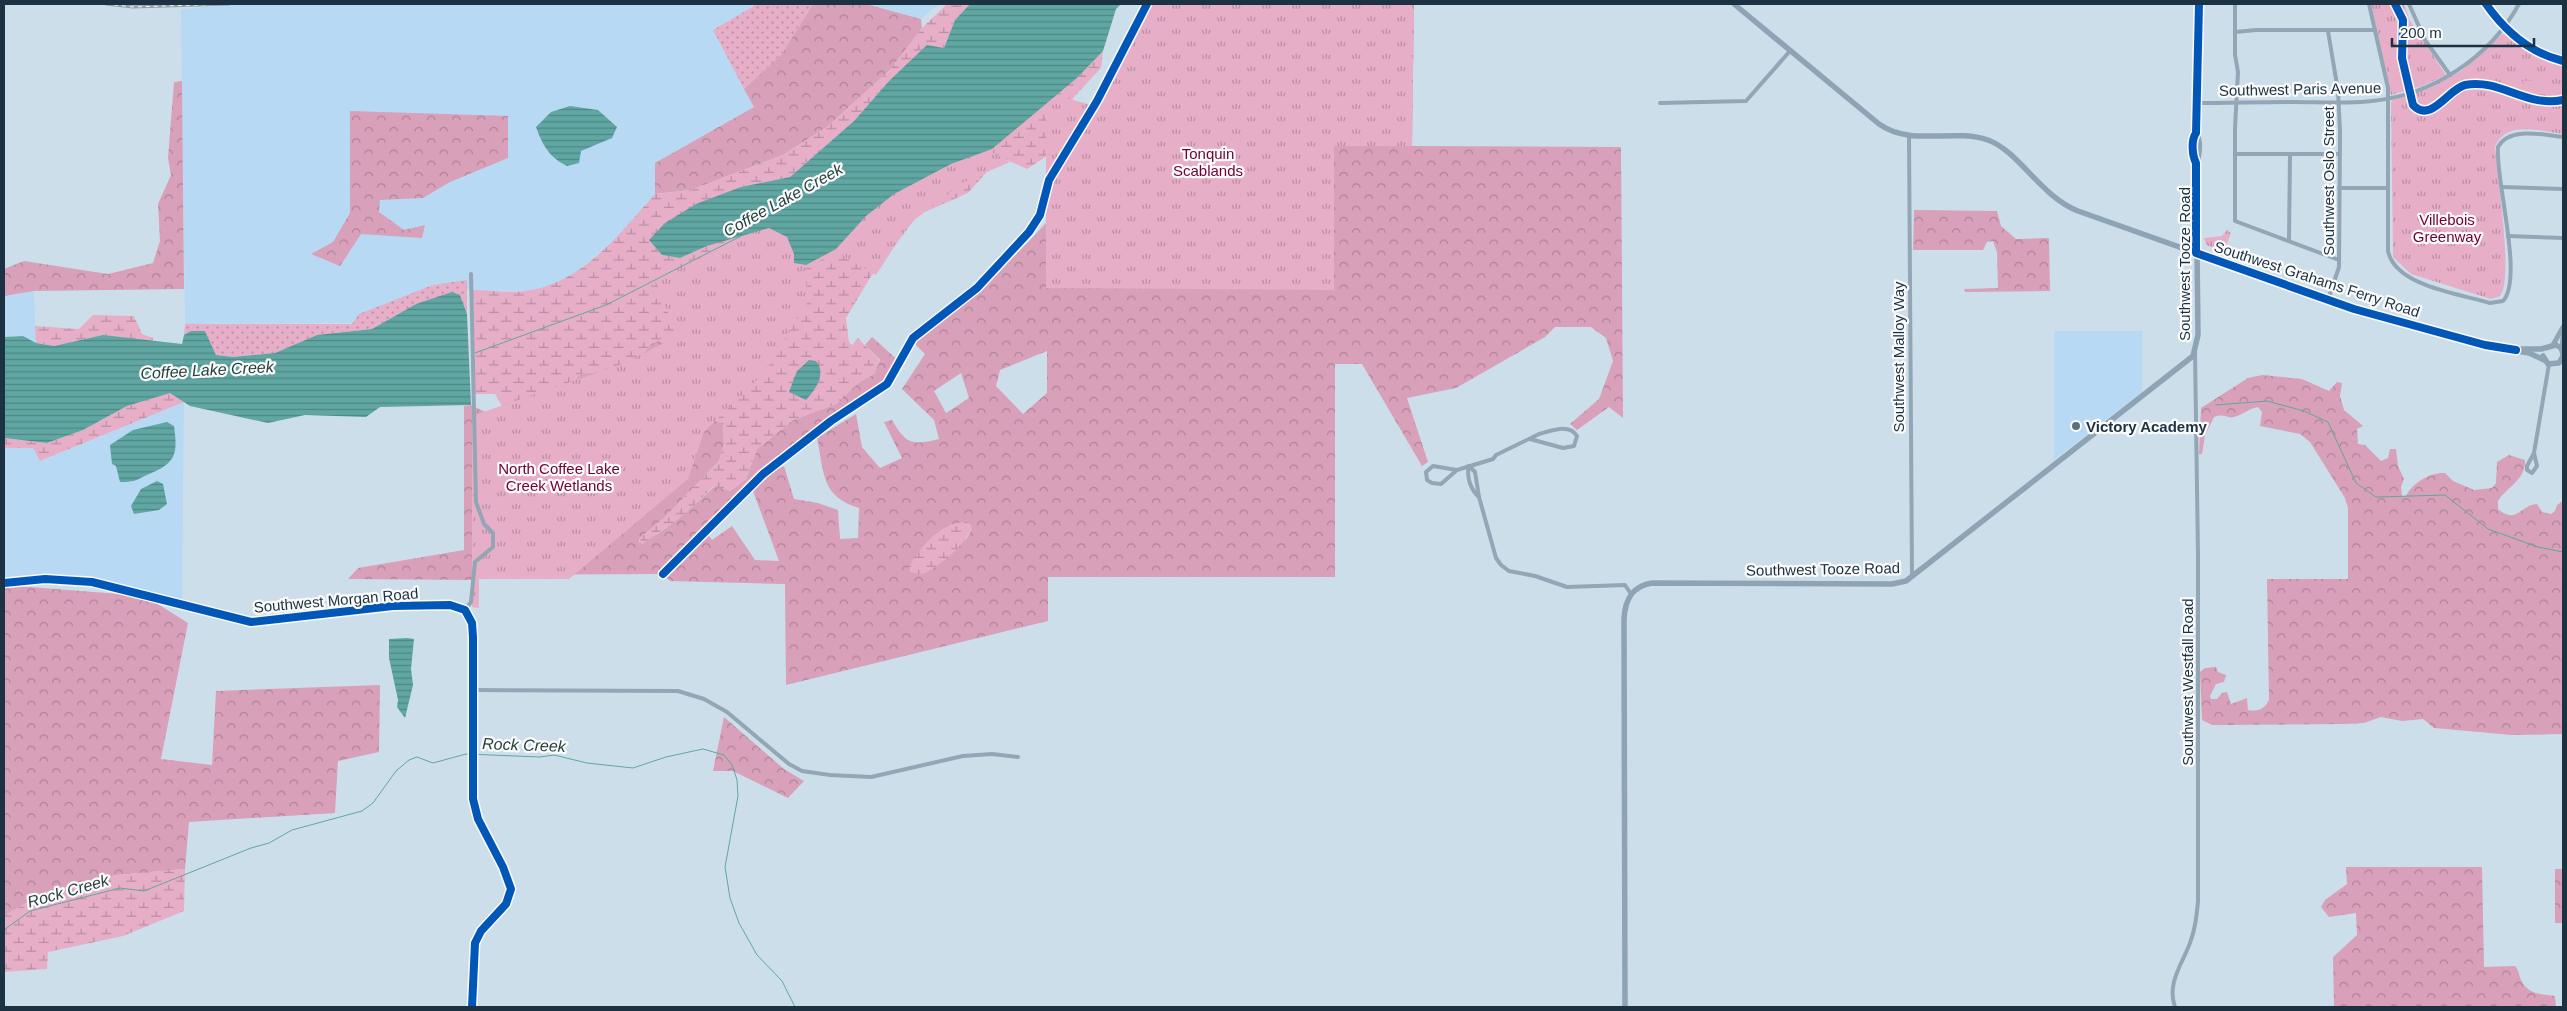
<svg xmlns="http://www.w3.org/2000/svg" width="2567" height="1011" font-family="Arial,sans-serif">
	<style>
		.built { fill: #b8d9f3 }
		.grass { fill: url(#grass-dots) }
		.forest { fill: url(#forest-crowns); fill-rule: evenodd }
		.wetland { fill: url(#wetland-marsh) }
		.park { fill: url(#park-tufts) }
		.pitch { fill: #e7aec7 }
		.water { fill: url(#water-rules) }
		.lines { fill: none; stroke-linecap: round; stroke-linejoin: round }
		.stream { stroke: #60a6a2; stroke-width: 1 }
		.minor { stroke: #92a6b5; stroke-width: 4 }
		.tertiary { stroke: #92a6b5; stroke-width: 5 }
		.secondary { stroke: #8ea4b5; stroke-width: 5.5 }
		.rail-casing { stroke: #90a1ae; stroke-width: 3 }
		.rail { stroke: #fbfbfb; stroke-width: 1; stroke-dasharray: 4; stroke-linecap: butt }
		.cycleway-casing { stroke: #fbfbfb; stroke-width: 11 }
		.cycleway { stroke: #0057b8; stroke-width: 8 }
		.poi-dot { fill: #5a6e7c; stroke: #fbfbfb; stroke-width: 2 }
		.labels { text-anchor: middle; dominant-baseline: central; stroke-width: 4.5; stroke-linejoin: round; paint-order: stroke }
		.street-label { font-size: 15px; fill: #1c3141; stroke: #fbfbfb }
		.park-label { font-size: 15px; fill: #700034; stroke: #fbfbfb }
		.poi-label { font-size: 15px; font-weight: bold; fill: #1c3141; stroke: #fbfbfb; text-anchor: start }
		.water-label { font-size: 16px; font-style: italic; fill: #24413c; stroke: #fbfbfb }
	</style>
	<defs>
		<pattern id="grass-dots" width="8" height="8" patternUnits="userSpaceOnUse" patternTransform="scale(1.25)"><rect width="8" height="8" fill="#e7aec7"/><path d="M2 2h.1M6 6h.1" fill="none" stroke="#ba8ea3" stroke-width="1.8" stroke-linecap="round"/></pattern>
		<pattern id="forest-crowns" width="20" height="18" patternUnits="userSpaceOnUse" patternTransform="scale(1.25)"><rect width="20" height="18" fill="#d8a0b9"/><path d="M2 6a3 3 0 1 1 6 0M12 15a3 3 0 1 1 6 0" fill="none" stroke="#ae8398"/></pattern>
		<pattern id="wetland-marsh" width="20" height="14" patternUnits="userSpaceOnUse" patternTransform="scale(1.25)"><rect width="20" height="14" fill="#e7aec7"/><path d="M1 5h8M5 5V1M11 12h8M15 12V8" fill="none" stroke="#ba8ea3"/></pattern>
		<pattern id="park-tufts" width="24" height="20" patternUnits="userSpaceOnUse" patternTransform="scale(1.25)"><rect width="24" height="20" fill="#e7aec7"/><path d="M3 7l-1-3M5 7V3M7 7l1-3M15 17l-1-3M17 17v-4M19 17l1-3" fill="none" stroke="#ba8ea3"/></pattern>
		<pattern id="water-rules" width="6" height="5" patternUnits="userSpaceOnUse" patternTransform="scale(1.25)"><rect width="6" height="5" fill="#60a6a2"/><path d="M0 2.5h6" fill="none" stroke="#4e8886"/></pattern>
	</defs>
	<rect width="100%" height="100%" fill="#cddeeb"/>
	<g class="built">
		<polygon points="244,4 757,4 713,30 754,107 655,163 655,194 623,231 591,260 573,275 552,286 528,291 440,290 355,323 185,324 181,9"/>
		<polygon points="866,4 939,4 921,19"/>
		<polygon points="34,291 36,343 23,336 4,337 4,296"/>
		<polygon points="2054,331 2142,331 2142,392 2054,460"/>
		<polygon points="184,402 182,600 78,577 4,578 4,448 33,448 41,461"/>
	</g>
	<g class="grass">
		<polygon points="757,4 813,4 782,54 744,89 713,30"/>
		<polygon points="467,280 467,314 460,295 416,304 372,329 317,335 275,353 233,357 216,355 205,331 191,331 184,335 185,324 352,324 359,314 433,285"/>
	</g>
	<g class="forest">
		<polygon points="813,4 866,4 921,19 922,28 890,70 827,127 783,155 691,190 655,194 655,163 754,107 744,89 782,54"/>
		<path d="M1414,4l-2,142 209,1 2,271 -14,-11 -32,23 -7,-6 29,-25 14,-38 -7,-23 -15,-11h-36l-10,10 -89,51 -49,10 21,64 -6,4 -60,-102h-27v213h-287v44l-262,64 -1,-101 -115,-3 -8,-7 -186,1 -3,5 -125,-1 10,-11 106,-18v-144l7,-1 18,9 73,-17 18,-23 26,-3 19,11 25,-38 8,-3 22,6 24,71 19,5 1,21 -5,17 -55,57 -24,20 -1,4c16,0 62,-43 76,-56l15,5 16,-12 11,-30 36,-29 43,-16 22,-21 16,-9 6,-14 -15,-15 7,-8 27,24c-2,5 -4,13 -8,18 -12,15 -56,43 -74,46l-65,55 32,-14 10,33 24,4 20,7 2,29 18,-1 1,-30c-38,-11 -35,-36 -42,-70l39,-24 6,33 18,21 22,-10 -18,-36 8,-2c14,24 20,26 47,19l-5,-19 -32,-31 23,-35 -11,-11c50,-36 90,-75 132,-120v-23zM1047,351v42l-24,21 -27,-28 4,-16zM961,373l8,25 -23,15 -12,-22zM750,483l29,78 -24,-1 -23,-34 -20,14 -6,-8 29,-29zM972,529l-6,10 -35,31z"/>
		<polygon points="182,81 184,289 34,291 4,296 4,269 24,261 108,274 153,263 160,241 158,204 171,175 168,158 174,82"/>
		<polygon points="350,111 508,116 508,158 450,182 423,198 380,200 379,212 404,230 425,225 422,238 361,234 340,266 311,254 333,242 350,213"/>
		<polygon points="1914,210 1997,211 2001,226 2016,239 2049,238 2050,291 1965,292 1964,289 1998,288 1997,252 1993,241 1987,242 1983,250 1913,250"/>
		<path d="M2262,375l40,4 27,12 8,-9 5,1 -2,13 4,14 19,16 -6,3 1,15 7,1 16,16 7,-3 2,-9h6l2,17 6,13 -3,8 1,9h4c6,-13 25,-24 39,-23l8,8 21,9 18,-2 4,-5 1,-21 12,-7 16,5c1,20 -17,26 -27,41v8c19,16 22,-4 39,-5l5,8 9,2 4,-3 2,-6 6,-4v233l-51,1 -78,-7 -11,-9 -21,2 -21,-4 -17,6 -20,1 -132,1 -10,-5 -2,-48 5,-4 11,-1 2,5 8,3 -2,7 -8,2 -6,12 1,3h6l5,-6 5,-1 4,12 16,-6 1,12c9,2 17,-1 21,-10l-2,-121h81v-71l-3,-10 -35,-56 -10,-8 -40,-8 2,-14 -4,-5c-8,1 -16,8 -24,10 -6,2 -10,-4 -20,0l-9,18 -3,19h-3l2,-46 47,-30z"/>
		<polygon points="4,585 145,596 188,623 161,759 212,765 216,691 380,685 379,752 338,761 335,813 189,822 185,869 117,875 45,892 4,916"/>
		<polygon points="724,717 784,769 804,781 788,798 733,771 713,771"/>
		<path d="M2346,867h136l2,100 31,-1c4,5 4,9 6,14 7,15 21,14 34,16l1,11 -222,-1 -1,-49 24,-22 -1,-22 -27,4 -8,-10 4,-7 22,-16z"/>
		<rect x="2555" y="869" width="8" height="54"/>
	</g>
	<g class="wetland">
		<path d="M947,4h23l-15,16 -11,28 -55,33 -35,40 -64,56 -49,10 -92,53 13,15 18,3 27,-12 38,-12 333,-157 25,-26 -2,17 -28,30 -2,19 -15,33 -29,19 -27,-12 -32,36 -50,22 -48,63 -24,40 3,24 3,3 6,-7 22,23 -6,13 -16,9 -22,21 -43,16 -36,29 -11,30 -16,12 -16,-5 -30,29 -43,30 -1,-7 24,-20 55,-57 5,-17 -1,-21 -19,-5 -24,-71 -23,-6 -7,3 -25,38 -19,-11 -26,3 -18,23 -59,11 -8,-14h-20l-2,-104c18,0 40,4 58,0 53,-9 90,-58 124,-96l36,-4 92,-35 44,-28 63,-57 32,-42z"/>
		<polygon points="93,315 134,316 142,334 153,338 153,342 103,335 54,346 36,343 35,326 79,329"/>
		<polygon points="170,392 184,402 40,461 33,448 4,448 4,438 47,443 83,430 127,406"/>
		<path d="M964,522l6,1 2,5c-10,20 -30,36 -49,46l-13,-2 -1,-5c11,-20 31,-44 55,-45z"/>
		<polygon points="185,869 184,911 123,936 48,952 47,969 4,972 4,916 45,892 117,875"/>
	</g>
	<g class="park">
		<polygon points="1145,4 1414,4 1412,146 1334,146 1334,290 1046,288 1046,92 1094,106 1140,7"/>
		<polygon points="2371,4 2404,4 2409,19 2446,75 2422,86 2391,95"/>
		<path d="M2502,34h4l19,15 38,16v69c-23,-3 -58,-14 -68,13 2,28 19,132 5,149l-9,3 -80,-25 -18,-17 -2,-154 1,-3 37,-12 32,-17z"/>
		<path d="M965,138l45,24 -46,20 -55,42 -33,51 -40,-23 -30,16 1,35 -42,69 -61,60 -16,47 -119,100h-90v29l-7,-1v-191l153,-53 52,-27 -22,-56c100,-55 205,-97 310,-142z"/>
		<polygon points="2227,230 2231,233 2224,251 2206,245 2204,238 2222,236"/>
	</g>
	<g class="pitch">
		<path d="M2387,42c13,7 14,25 8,38l-3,-1 -5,-21z"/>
		<polygon points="2546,80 2546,94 2524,94 2523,81"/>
		<polygon points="2501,91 2501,99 2487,99 2487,92"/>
	</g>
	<g class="water">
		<polygon points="970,4 1121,4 1116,9 1103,51 1078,77 992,149 951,164 894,194 866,216 836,249 806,265 794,263 794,254 787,237 769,228 707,246 680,258 662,255 649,240 665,223 696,204 741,187 790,177 854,121 889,81 927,45 944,48 955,20"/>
		<path d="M570,106l28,4 19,17 -5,11 -31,13 -2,12 -12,3c-18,-9 -24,-20 -31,-39l15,-15z"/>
		<polygon points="452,292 460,295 467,314 471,405 380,407 366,417 305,415 268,423 190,406 170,393 127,406 83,430 47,443 4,438 4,337 23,336 36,343 54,346 103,335 182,344 184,335 191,331 205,331 216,355 233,357 275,353 317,335 372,329 416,304"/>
		<path d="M809,360l7,1c11,13 -1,29 -10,39l-17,-8 8,-21z"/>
		<path d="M167,422l7,4c4,28 2,37 -25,48 -13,6 -13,8 -29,8l-4,-16 -4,-2 -2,-19 23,-15z"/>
		<polygon points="157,481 163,484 167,504 159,510 134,514 131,506 141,489"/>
		<polygon points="407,638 414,639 411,669 413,685 405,718 397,707 398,700 389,658 389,639"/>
	</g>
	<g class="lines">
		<g class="stream">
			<polyline points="475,353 606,305 745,234"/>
			<polyline points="2216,405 2267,401 2304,411 2328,422 2356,483 2376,497 2445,495 2488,529 2538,547 2563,552"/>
			<polyline points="4,930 30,911 120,888 144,891 251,848 269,843 292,830 362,811 373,803 396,771 409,760 417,757 433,763 466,754 540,757 554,755 587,763 633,768 666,757 703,749 724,755 732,765 737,780 738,796 725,867 730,898 739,923 757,955 782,981 795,1007"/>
		</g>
		<g class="minor">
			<polyline points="2235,4 2235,55 2238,72 2235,128 2235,221 2339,260"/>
			<path d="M2369,4l19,84v163c7,35 72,43 102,52l13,-2c21,-23 -8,-121 -5,-154 11,-21 46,-12 65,-10"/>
			<polyline points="2409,4 2425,40 2450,75"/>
			<polyline points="2328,31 2338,91 2340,131 2339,267 2328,300"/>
			<polyline points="2235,32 2256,30 2375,30"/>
			<polyline points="1660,103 1746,101 1790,51"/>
			<path d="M2196,103c32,0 64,-1 96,-1 26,0 53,2 80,-1 61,-6 118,-44 147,-97"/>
			<polyline points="1909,136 1912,576"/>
			<polyline points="2235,154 2339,154"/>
			<polyline points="2502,187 2563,189"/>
			<polyline points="2339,188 2388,188"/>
			<polyline points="2508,236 2563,238"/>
			<polyline points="2289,241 2290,154"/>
			<polyline points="2534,453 2537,466 2532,473 2527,470 2527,466 2534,453 2549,364"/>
			<polygon points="1433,466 1457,470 1441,484 1432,483 1427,480 1426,472"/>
			<polyline points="1469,466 1475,472 1479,497 1496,558 1501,565 1509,571 1535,576 1567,587 1625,585 1631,594"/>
			<path d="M1469,466c-3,11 2,24 10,31"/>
			<path d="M1457,470l36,-11 3,-4 39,-19 4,-2c12,-3 30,-11 38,2l-3,10 -11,2 -33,-9"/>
			<polyline points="663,574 763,474 831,421 887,384 913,338 977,288 1029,232 1040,215 1049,180 1097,101 1147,4"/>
			<polyline points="4,583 45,579 92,582 251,622 393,606 450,605 465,610 472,623 473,637 473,799 478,819 503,867 511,889 506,904 481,931 475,943 472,1007"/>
			<polyline points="465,610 471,602 475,562 493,547 493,533 484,524 476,502 471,274"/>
			<polyline points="473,690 678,691 704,699 727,712 789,764 802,771 830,775 871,777 963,756 992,754 1018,757"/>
			<path d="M2175,1007c-9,-25 9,-45 16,-67 5,-14 6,-26 7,-39v-346l-3,-203"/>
		</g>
		<g class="tertiary">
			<path d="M2486,4c19,27 44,49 77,57"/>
			<polyline points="2553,345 2563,327"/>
			<polyline points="2562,349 2563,337"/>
		</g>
		<g class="secondary">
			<path d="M1734,4l145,120c33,23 73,4 109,16 32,12 52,56 90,71l276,98 131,36 44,8 15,7"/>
			<path d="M2196,133c5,7 4,22 0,30"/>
			<polyline points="2521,349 2541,349 2556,345 2561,348 2563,354"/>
			<polyline points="2543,356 2548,364 2559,363 2563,356"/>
			<path d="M1625,1007l-1,-388c1,-19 8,-33 28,-36l240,1 14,-3 287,-225 5,-21 -2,-172c-4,-8 -5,-23 0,-30l3,-129"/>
		</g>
		<g class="rail-casing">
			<polyline id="rail" points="106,4 133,7 229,4"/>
		</g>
		<use href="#rail" class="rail"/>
		<g class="cycleway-casing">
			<g id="cycleway">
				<path d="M2199,4l-3,129c-5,7 -4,22 0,30v90l158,56 131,36 31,5"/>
				<path d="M2395,4l8,16 -1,38 11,47c18,19 35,-16 52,-20 35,-7 61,23 98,15"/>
				<path d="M2486,4c19,27 44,49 77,57"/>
				<polyline points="663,574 763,474 831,421 887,384 913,338 977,288 1029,232 1040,215 1049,180 1097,101 1147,4"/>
				<polyline points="4,583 45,579 92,582 251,622 393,606 450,605 465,610 472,623 473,637 473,799 478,819 503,867 511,889 506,904 481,931 475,943 472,1007"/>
			</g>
		</g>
		<use href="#cycleway" class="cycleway"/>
	</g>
	<circle class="poi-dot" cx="2076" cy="426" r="5"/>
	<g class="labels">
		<g class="street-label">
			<text transform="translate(2300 89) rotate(-1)">Southwest Paris Avenue</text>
			<text transform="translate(2328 181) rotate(-90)">Southwest Oslo Street</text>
			<text transform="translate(2184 264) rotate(-90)">Southwest Tooze Road</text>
			<text transform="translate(2317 279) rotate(18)">Southwest Grahams Ferry Road</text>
			<text transform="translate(1898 357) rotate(-90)">Southwest Malloy Way</text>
			<text transform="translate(1823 569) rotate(-1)">Southwest Tooze Road</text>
			<text transform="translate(336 600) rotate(-5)">Southwest Morgan Road</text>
			<text transform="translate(2187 682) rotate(-90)">Southwest Westfall Road</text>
		</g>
		<g class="park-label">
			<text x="1208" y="153">Tonquin<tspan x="1208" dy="17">Scablands</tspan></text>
			<text x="2447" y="219">Villebois<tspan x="2447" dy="17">Greenway</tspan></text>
			<text x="559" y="468">North Coffee Lake<tspan x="559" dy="17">Creek Wetlands</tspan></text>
		</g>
		<g class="poi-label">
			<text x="2086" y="426">Victory Academy</text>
		</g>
		<g class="water-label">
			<text transform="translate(783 200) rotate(-29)">Coffee Lake Creek</text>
			<text transform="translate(207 370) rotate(-3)">Coffee Lake Creek</text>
			<text transform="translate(524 745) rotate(2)">Rock Creek</text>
			<text transform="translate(68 891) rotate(-16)">Rock Creek</text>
		</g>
	</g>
	<rect width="2567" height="1011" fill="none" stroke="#1c3141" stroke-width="10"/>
	<path d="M2392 38v8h142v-8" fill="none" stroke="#1c3141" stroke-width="2.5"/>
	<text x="2400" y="38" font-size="15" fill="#1c3141" stroke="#fbfbfb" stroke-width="4" paint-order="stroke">200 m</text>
</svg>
